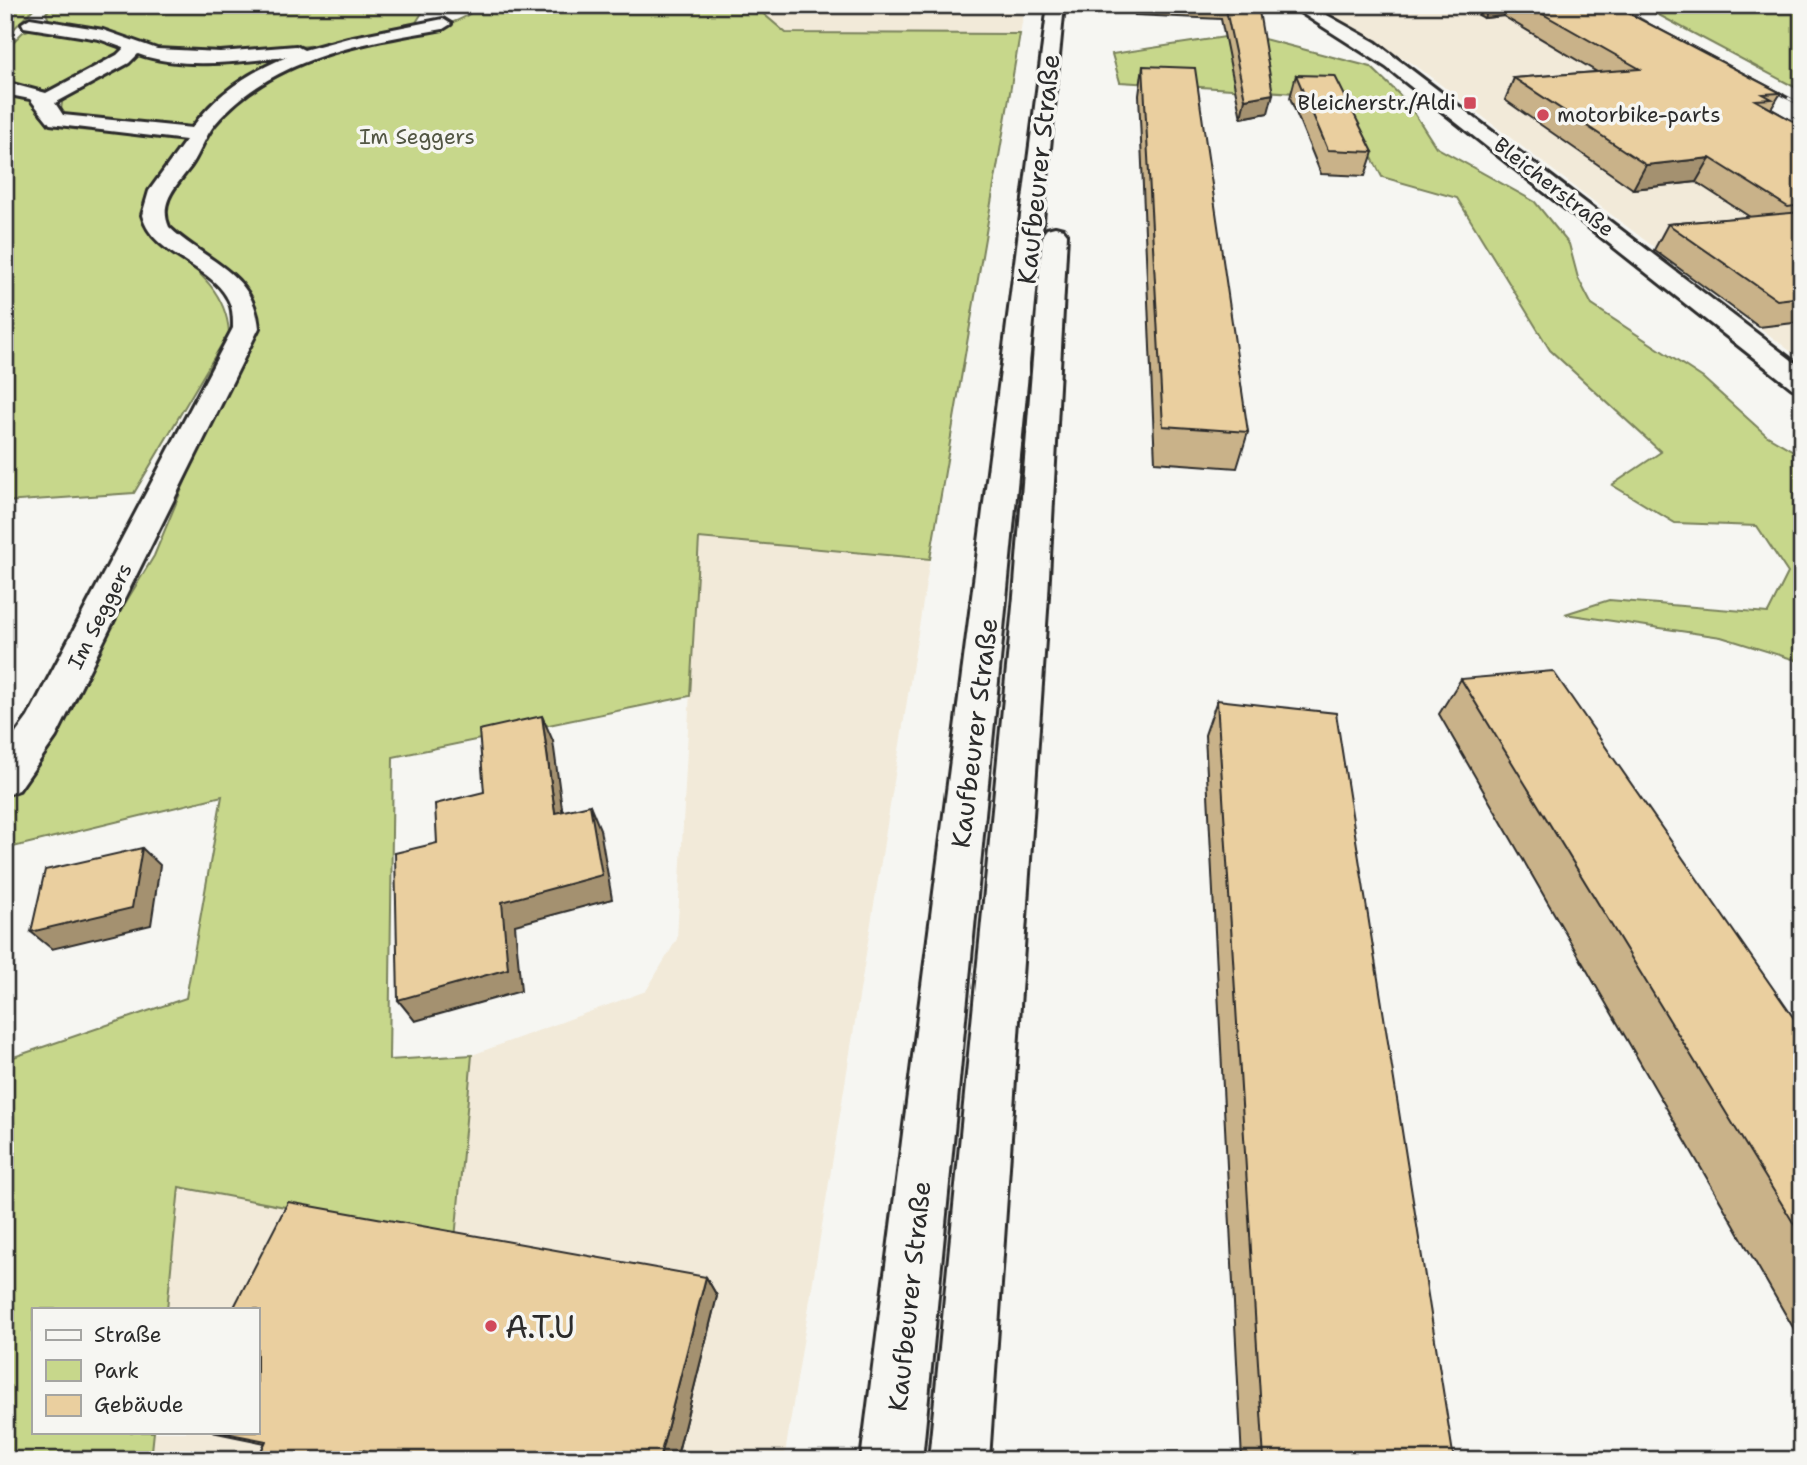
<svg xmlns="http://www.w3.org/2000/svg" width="1807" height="1465" font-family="'Shantell Sans',sans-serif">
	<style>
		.built { fill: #f2ead9 }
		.green { fill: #c7d78b; stroke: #79815b; stroke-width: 2 }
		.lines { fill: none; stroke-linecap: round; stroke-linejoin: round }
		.minor-casing { stroke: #2b2b2b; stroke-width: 6 }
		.major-casing { stroke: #2b2b2b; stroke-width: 6 }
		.minor { fill: #f6f6f2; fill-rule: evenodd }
		.major { fill: #f6f6f2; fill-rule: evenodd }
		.rail-casing { stroke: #2b2b2b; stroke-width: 3.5 }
		.rail { stroke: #f6f6f2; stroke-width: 2.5; stroke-dasharray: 7; stroke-linecap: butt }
		.wall { fill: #c9b289; stroke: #2b2b2b; stroke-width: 2 }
		.shaded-wall { fill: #a4916f; stroke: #2b2b2b; stroke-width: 2 }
		.building { fill: #eacf9f; stroke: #2b2b2b; stroke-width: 2 }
		.poi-dot { fill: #d1495b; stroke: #f6f6f2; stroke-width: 2.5 }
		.labels { text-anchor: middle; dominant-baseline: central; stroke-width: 7; stroke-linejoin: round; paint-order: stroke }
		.far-poi-label { font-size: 21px; fill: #2b2b2b; stroke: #f6f6f2; text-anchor: end }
		.far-park-label { font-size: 21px; fill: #525643; stroke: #f6f6f2 }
		.far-street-label { font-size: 21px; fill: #2b2b2b; stroke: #f6f6f2 }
		.street-label { font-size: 26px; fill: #2b2b2b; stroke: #f6f6f2 }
		.near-poi-label { font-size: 32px; fill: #2b2b2b; stroke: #f6f6f2; text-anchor: start }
	</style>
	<rect width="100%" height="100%" fill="#f6f6f2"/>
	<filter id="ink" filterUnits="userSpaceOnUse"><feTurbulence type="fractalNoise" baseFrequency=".0143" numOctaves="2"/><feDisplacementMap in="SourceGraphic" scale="14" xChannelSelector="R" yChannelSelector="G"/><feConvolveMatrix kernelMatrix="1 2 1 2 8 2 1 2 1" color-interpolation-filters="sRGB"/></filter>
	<g filter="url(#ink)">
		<g class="built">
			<polygon points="753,5 1025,5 1020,34 786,33"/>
			<polygon points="1310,5 1575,5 1802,126 1802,360 1415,65"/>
			<polygon points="698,538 930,559 784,1460 151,1460 154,1432 257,1432 257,1309 167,1309 179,1187 455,1239 472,1055 646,991 677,939"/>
		</g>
		<g class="green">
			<polygon points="5,5 37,5 5,38"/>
			<polygon points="53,5 427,5 415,24 398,30 318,45 223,54 160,52 130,39 49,20 46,13"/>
			<path d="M479,5h274l33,28 234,1 -90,525 -231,-21 -9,158 -297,61 -4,303 83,-5 -17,184 -276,-52 -12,122h-134v123h121l-3,28h-146v-400l181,-62 36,-202 -217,53v-50l149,-243 70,-168 33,-61 -3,-25 -34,-39 -49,-30 -11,-13c7,-35 24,-40 39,-68 4,-6 3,-14 7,-20 57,-74 132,-82 216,-102 20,-5 44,-8 57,-25z"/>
			<polygon points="1640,5 1802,5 1802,91"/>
			<path d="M34,28c26,4 68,2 87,22l-3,6 -68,35 -45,-6v-35l18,-18z"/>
			<polygon points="1225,37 1264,39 1371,67 1407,102 1436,147 1535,202 1569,244 1578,278 1592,305 1703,378 1766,435 1802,456 1802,662 1721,637 1565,614 1609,600 1768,613 1788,573 1757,526 1675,523 1612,485 1661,452 1550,350 1457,198 1382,177 1342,100 1344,96 1120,82 1112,54"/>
			<polygon points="294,53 198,125 186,127 65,117 61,110 63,96 140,54"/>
			<path d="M5,91l19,4 15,8 1,12c27,24 79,13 113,17 11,1 22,4 33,6 -1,33 -49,49 -40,84 4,13 16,21 26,28 28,22 54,44 57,82l-95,161 -129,9z"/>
		</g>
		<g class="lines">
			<g class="minor-casing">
				<g id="minor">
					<polygon points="1289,5 1309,5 1375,42 1802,368 1802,390 1792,388 1386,67"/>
					<path d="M30,18l73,12 54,19 63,3 76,-6 8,4 44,-12 95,-19 8,5 -8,5c-81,14 -172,28 -228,95 -10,12 -15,29 -24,42 -14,19 -33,36 -22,61 35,34 85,44 90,101l-203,409 -37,53 -14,5v-47l23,-31 205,-389c0,-7 0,-15 -2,-22 -14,-42 -78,-47 -89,-91l7,-24 37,-51 -136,-16 -20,-25 -25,-5v-12l41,11 71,-38 7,-7 -25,-9 -75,-12 -2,-4zM138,54c45,16 102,7 149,3 -37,14 -73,39 -95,71l-129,-13 -8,-12 74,-40z"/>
				</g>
			</g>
			<g class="major-casing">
				<g id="major">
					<polygon points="1048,5 1064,5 922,1460 861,1460"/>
					<polygon points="1055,227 1063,229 1067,234 1048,596 989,1460 929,1460 1014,596 1043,234 1047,229"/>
				</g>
			</g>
			<use href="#minor" class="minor"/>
			<use href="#major" class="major"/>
			<g class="rail-casing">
				<g id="rail">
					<polyline points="1615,5 1645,22"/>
					<polyline points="1763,85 1802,105"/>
				</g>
			</g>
			<use href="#rail" class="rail"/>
		</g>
		<g class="wall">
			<polygon points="1122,5 1258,5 1268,113 1241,118 1221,19 1135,15 1136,10 1122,9"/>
			<polygon points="1460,5 1613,5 1781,93 1771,109 1802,126 1802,322 1759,327 1654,250 1668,224 1750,217 1696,182 1633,189 1505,100 1514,78 1597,72 1503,16 1484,18"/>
			<polygon points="1143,66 1248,432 1237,468 1155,462 1139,95"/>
			<polygon points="1296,75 1373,152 1365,176 1321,174 1290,98"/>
			<polygon points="1461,679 1802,1030 1802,1343 1439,714"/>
			<polygon points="1217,700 1454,1460 1242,1460 1205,735"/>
			<polygon points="706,1277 717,1296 676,1460 257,1460 265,1443 212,1432 257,1432"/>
		</g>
		<g class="shaded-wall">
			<polygon points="1489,5 1507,5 1503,16 1484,18"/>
			<polygon points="1273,94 1268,113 1241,118 1245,99"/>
			<polygon points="1710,158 1696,182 1633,189 1646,165"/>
			<polygon points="542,716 553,741 566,838 555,813"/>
			<polygon points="590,805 600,829 612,899 515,925 521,991 415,1021 398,1000 502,902"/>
			<polygon points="142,848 160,865 151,925 52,949 31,932"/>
			<polygon points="706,1277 717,1296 676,1460 659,1460"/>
			<polygon points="361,1450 393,1460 357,1460"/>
		</g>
		<g class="building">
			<polygon points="1225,5 1258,5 1273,94 1245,99"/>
			<polygon points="1527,5 1613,5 1781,93 1763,94 1772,99 1755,100 1802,126 1802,205 1788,207 1710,158 1646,165 1514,78 1640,69"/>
			<polygon points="1143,66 1195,68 1248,432 1163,426"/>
			<polygon points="1296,75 1335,76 1373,152 1328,150"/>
			<polygon points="1802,212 1802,297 1777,300 1668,224"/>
			<polygon points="1553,671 1802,1030 1802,1237 1461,679"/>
			<polygon points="1217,700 1336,713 1454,1460 1264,1460"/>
			<polygon points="542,716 555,813 590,805 602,875 502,902 508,969 398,1000 395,853 437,843 435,804 484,792 479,730"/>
			<polygon points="142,848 132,908 31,932 45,870"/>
			<polygon points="288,1202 706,1277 659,1460 409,1460 361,1450 357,1460 257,1460 266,1441 220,1432 257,1432 257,1309 233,1309"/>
		</g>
	</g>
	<g class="poi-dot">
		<rect x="1463" y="96" width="14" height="14" rx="3.5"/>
		<circle cx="1543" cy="115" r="7"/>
		<circle cx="491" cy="1326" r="7"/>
	</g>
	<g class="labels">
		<g class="far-poi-label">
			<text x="1456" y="103">Bleicherstr./Aldi</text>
			<text x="1557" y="115" text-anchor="start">motorbike-parts</text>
		</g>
		<g class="far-park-label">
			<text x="417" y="137">Im Seggers</text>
		</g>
		<g class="far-street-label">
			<text transform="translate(1554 187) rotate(38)">Bleicherstraße</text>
			<text transform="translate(100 616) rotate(-63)">Im Seggers</text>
		</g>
		<g class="street-label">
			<text transform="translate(1038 169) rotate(-84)">Kaufbeurer Straße</text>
			<text transform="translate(974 733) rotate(-83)">Kaufbeurer Straße</text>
			<text transform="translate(909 1296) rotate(-84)">Kaufbeurer Straße</text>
		</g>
		<g class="near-poi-label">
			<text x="505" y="1326">A.T.U</text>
		</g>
	</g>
	<rect width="1807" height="1465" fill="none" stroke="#f6f6f2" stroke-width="28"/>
	<rect x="14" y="14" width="1779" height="1437" fill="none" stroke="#2b2b2b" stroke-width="2.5" filter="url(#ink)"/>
	<rect x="32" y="1308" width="228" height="126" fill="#f6f6f2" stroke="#a5a5a2" stroke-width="2"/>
	<rect x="46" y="1330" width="35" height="10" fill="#f6f6f2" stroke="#a5a5a2" stroke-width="2"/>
	<text x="94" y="1342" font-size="21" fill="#2b2b2b">Straße</text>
	<rect x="46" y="1360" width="35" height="21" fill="#c7d78b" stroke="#a5a5a2" stroke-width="2"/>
	<text x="94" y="1378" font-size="21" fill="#2b2b2b">Park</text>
	<rect x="46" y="1395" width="35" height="21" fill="#eacf9f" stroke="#a5a5a2" stroke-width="2"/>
	<text x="94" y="1412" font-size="21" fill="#2b2b2b">Gebäude</text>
</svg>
